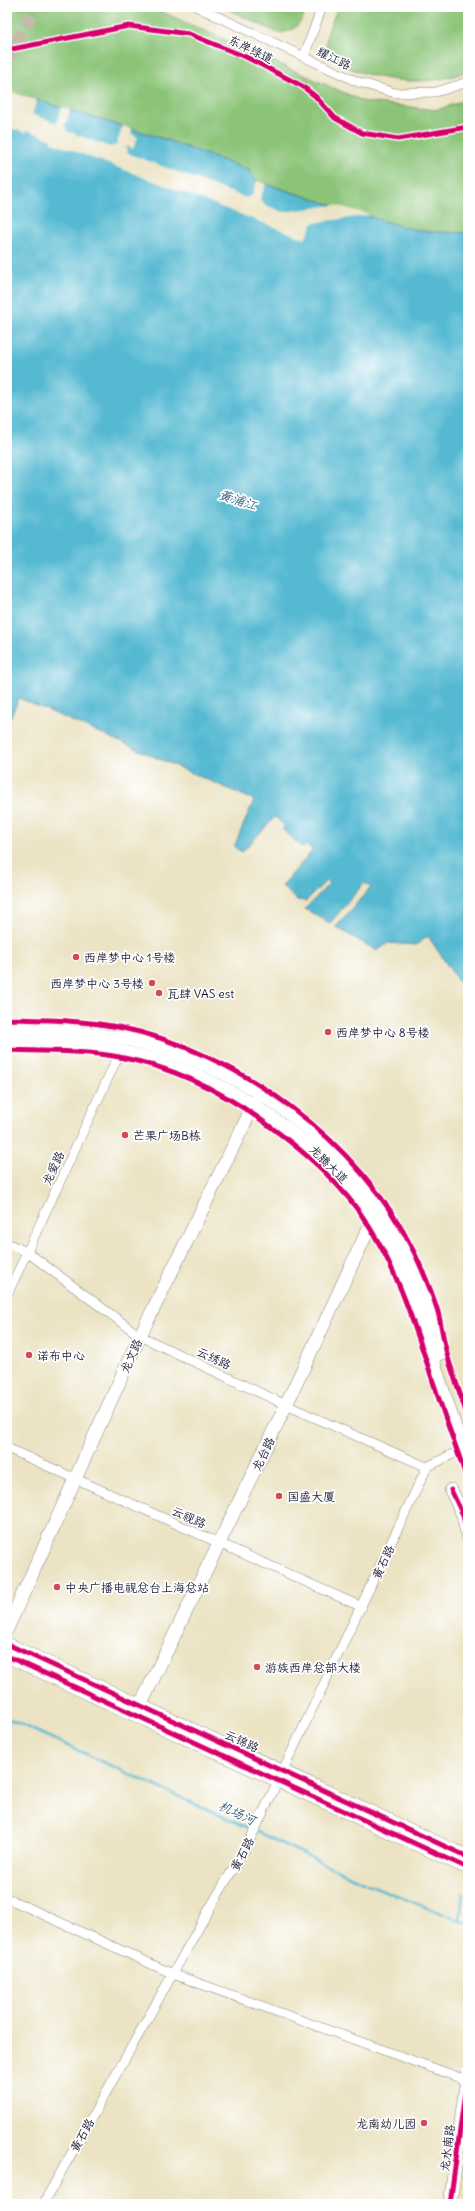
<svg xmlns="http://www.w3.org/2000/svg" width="475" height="2211" font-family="Delius,'LXGW WenKai TC',sans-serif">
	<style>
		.green { fill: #8bc478; stroke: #56735a }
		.water { fill: #54b9d2; stroke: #3b6e86 }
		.pier { fill: #ebe3c3 }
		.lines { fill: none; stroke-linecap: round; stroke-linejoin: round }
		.stream { stroke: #54b9d2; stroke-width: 2.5 }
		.secondary-tunnel { stroke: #c3bca8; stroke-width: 13; stroke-dasharray: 13 6; stroke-linecap: butt }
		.street-casing { stroke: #86827f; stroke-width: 10 }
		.secondary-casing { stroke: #86827f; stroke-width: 14 }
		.street { stroke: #fff; stroke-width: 9 }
		.secondary { stroke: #fff; stroke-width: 13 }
		.cycleway-casing { stroke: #fff; stroke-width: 8 }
		.cycleway { stroke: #d6006c; stroke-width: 5 }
		.poi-dot { fill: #d1495b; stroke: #fff; stroke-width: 1.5 }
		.labels { text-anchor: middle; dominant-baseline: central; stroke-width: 3.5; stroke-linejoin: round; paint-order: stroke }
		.street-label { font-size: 12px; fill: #22223b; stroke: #fff }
		.poi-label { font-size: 12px; fill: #22223b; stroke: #fff; text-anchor: start }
		.water-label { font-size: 13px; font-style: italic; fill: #365e77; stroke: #fff }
	</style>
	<rect width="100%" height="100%" fill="#fff"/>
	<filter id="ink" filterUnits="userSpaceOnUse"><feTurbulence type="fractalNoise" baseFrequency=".025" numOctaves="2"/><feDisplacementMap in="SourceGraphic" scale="8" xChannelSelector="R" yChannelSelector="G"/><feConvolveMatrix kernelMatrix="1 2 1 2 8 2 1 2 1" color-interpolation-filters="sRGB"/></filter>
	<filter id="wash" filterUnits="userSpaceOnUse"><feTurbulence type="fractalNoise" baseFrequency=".012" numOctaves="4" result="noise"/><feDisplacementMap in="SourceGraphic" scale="16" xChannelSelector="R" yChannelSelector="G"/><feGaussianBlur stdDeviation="0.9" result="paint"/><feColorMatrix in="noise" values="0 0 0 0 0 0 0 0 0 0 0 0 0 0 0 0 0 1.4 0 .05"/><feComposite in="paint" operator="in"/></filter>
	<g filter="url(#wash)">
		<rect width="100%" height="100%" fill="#ebe3c3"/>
		<g class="green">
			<polygon points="7,7 151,7 365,102 437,110 468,99 468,233 429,232 406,228 256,181 249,170 164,139 7,91"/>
			<path d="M223,7h84c-5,15 -11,25 -29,26z"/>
			<path d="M338,7h130v64c-36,15 -80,12 -116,-2 -9,-4 -19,-9 -24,-18 -6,-13 6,-32 10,-44z"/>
		</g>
		<polygon class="water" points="7,91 164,139 249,170 256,181 406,228 429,232 468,233 468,996 428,936 416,945 388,943 377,951 336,927 371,887 364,883 330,923 305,909 329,884 326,881 306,901 297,900 282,886 313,850 306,845 303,848 282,829 285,826 275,817 242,852 234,847 254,800 19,698 7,725"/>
		<polygon class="pier" points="8,91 37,100 32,114 56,123 62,107 70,110 65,126 67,131 110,147 116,145 123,126 132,129 131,134 138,137 133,149 126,146 127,153 246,198 252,195 257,181 266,184 260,198 263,204 283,212 335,205 371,215 313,223 305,239 51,142 52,140 27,130 26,133 7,127"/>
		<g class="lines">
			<g class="stream">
				<polyline points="7,1718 252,1830"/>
				<polyline points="257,1832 363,1882 460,1921 468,1922"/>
				<polyline points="460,1921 463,1892"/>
			</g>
		</g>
	</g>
	<g filter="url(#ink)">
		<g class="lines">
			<polyline class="secondary-tunnel" points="7,60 35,7"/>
			<g class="street-casing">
				<g id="street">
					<polyline points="197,7 358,82 395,93 436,92 468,82"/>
					<polyline points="304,56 322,7"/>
					<polyline points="7,1243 27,1252 140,1336 286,1405 427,1467"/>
					<polyline points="7,1295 120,1052"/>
					<polyline points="7,1448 362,1607"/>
					<polyline points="7,1898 173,1974 466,2080"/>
					<polyline points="43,2204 211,1906 248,1844 427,1467 463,1449"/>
				</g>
			</g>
			<g class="secondary-casing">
				<g id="secondary">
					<path d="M7,1028c46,2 93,4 138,16 154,42 259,155 294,310"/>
					<path d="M7,1041c33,1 67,2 100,8 82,14 159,54 218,113 17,18 37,36 50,58 17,30 33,61 44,94 6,17 10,35 16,53 11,33 22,65 33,98"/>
					<polyline points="451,1490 463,1515 468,1538"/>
					<polyline points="7,1629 140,1336 257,1098"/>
					<polyline points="7,1644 468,1857"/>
					<polyline points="7,1656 468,1868"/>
					<polyline points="140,1706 286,1405 376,1213"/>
					<polyline points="450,2204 468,2070"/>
				</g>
			</g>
			<use href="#street" class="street"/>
			<use href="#secondary" class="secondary"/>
			<g class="cycleway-casing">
				<g id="cycleway">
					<polyline points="7,50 129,26 189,34 246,57 302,86 315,96 335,118 362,133 398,139 468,127"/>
					<path d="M7,1019c36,1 75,1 111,8 120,24 242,114 296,225 9,19 18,40 24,60 4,16 6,33 11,49 6,19 13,38 19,57"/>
					<path d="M7,1050c37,2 76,0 112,7 54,10 101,33 145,65 40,29 80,63 106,106 27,43 42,90 58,138 12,39 27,77 40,116"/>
					<polyline points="451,1490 463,1515 468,1538"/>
					<polyline points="7,1644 468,1857"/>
					<polyline points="7,1656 468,1868"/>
					<polyline points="450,2204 468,2070"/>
				</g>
			</g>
			<use href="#cycleway" class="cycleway"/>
		</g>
	</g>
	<g class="poi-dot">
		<circle cx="76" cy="957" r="4"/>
		<circle cx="152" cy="983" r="4"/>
		<circle cx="159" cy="993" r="4"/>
		<circle cx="328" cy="1032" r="4"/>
		<circle cx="125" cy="1135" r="4"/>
		<circle cx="29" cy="1355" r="4"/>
		<circle cx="279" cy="1496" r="4"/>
		<circle cx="57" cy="1587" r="4"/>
		<circle cx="257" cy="1667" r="4"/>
		<circle cx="424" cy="2123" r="4"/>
	</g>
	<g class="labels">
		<g class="street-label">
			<text transform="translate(251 49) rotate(26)">东岸绿道</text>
			<text transform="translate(334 58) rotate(26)">耀江路</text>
			<text transform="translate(329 1164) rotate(45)">龙腾大道</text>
			<text transform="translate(53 1168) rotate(-65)">龙爱路</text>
			<text transform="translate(131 1356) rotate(-66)">龙文路</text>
			<text transform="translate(214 1358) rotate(25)">云绣路</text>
			<text transform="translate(263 1454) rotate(-64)">龙台路</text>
			<text transform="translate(189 1517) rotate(24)">云视路</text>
			<text transform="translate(383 1562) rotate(-65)">黄石路</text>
			<text transform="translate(242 1741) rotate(25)">云锦路</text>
			<text transform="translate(242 1854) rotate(-62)">黄石路</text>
			<text transform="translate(82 2135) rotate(-61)">黄石路</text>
			<text transform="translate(447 2148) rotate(-83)">龙水南路</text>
		</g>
		<g class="poi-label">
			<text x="84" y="957">西岸梦中心 1号楼</text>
			<text x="144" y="983" text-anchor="end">西岸梦中心 3号楼</text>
			<text x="167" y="993">瓦肆 VAS est</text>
			<text x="336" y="1032">西岸梦中心 8号楼</text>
			<text x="133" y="1135">芒果广场B栋</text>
			<text x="37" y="1355">诺布中心</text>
			<text x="287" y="1496">国盛大厦</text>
			<text x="65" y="1587">中央广播电视总台上海总站</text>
			<text x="265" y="1667">游族西岸总部大楼</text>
			<text x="416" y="2123" text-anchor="end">龙南幼儿园</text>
		</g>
		<g class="water-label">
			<text transform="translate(238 500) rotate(18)">黄浦江</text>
			<text transform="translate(237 1813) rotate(25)">机场河</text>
		</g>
	</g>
	<rect width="475" height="2211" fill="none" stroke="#fff" stroke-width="24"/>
</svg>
